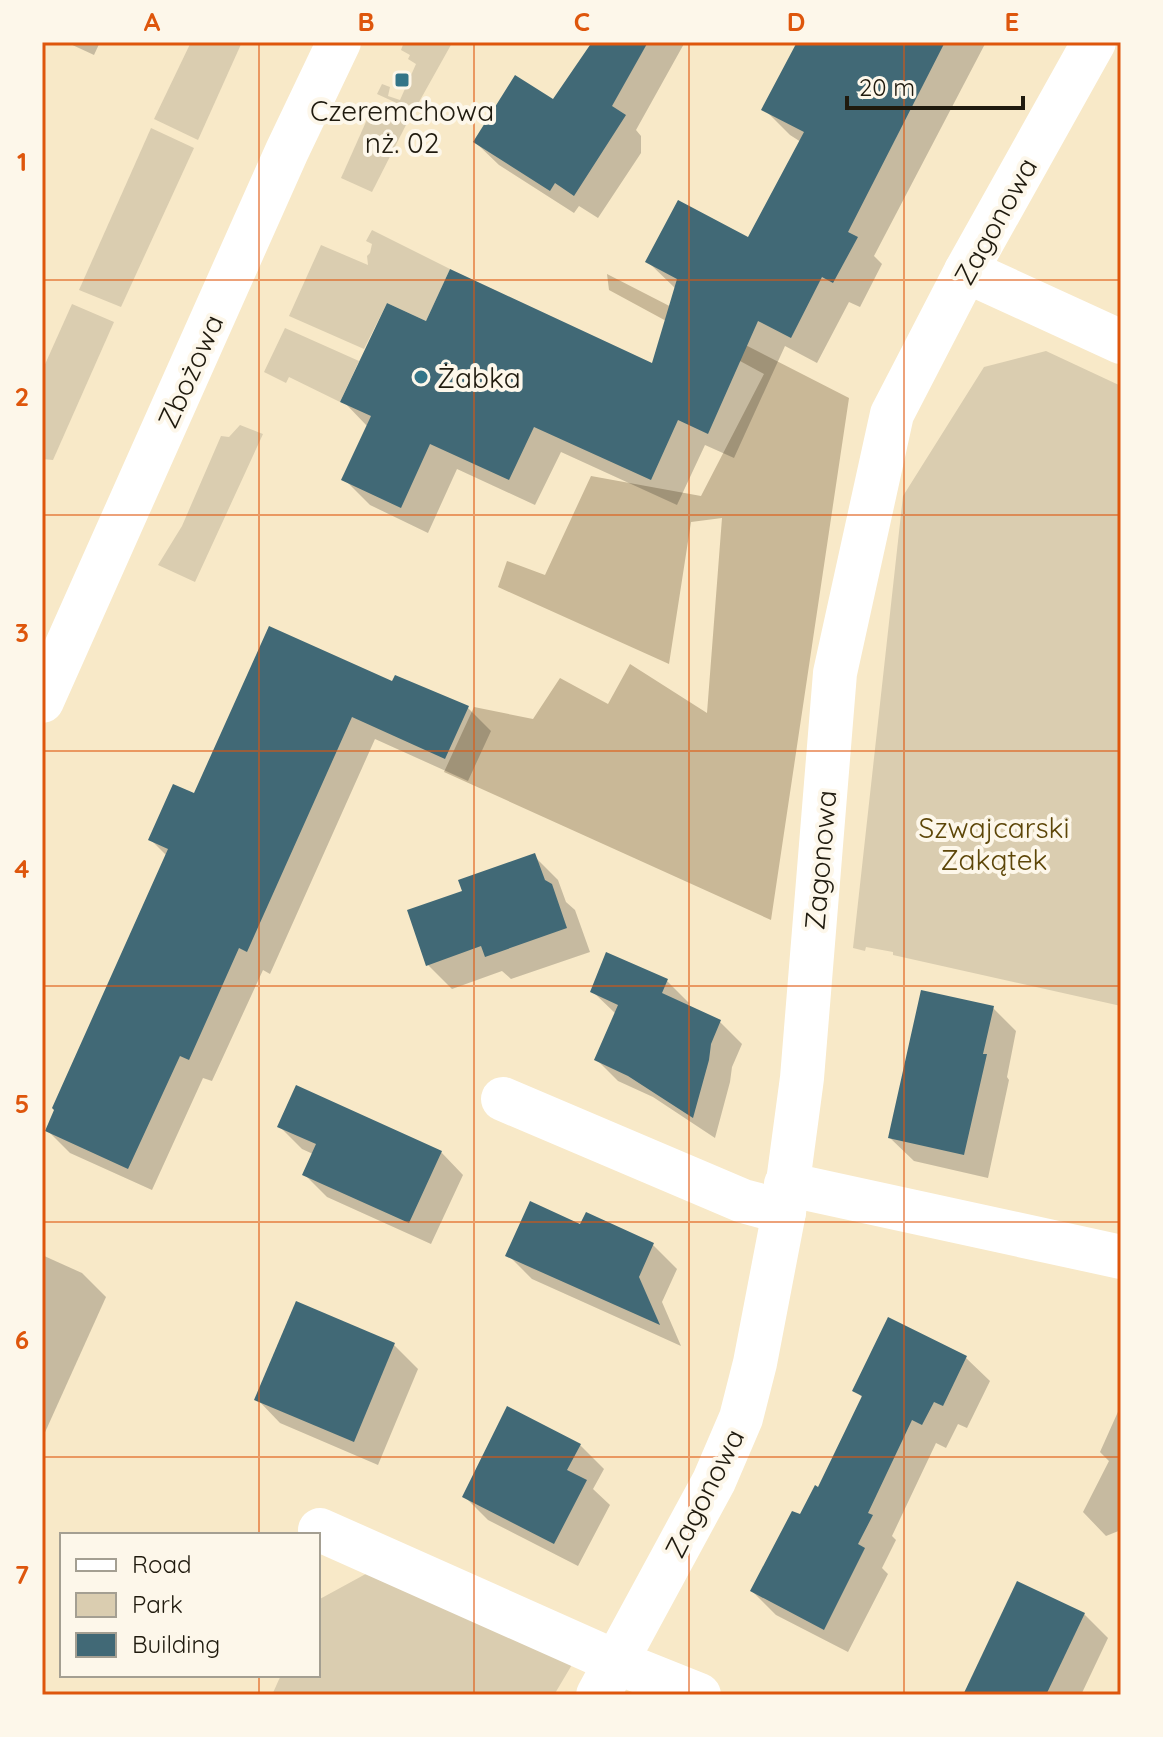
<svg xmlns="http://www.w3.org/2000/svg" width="1163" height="1737" font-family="Quicksand,sans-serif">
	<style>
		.green { fill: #dacdb0 }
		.forest { fill: #c9b897 }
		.shadow { fill: #0003 }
		.building { fill: #416976 }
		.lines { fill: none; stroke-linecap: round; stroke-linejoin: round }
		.minor { stroke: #fff; stroke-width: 44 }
		.tertiary { stroke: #fff; stroke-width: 44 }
		.grid { fill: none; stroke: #de560c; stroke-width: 2; stroke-opacity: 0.55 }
		.poi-dot { fill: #347588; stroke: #fdf7ea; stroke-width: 3 }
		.labels { text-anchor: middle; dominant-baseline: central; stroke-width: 8; stroke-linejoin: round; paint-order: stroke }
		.poi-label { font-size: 28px; fill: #1f1a0e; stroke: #fdf7ea }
		.street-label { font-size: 28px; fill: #1f1a0e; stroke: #fdf7ea }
		.park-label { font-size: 28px; fill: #5d4608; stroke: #fdf7ea }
		.neatline { fill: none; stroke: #de560c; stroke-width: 3 }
		.grid-label { font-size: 26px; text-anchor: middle; font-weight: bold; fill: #de560c }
	</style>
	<rect width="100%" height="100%" fill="#f8e9c8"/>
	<g class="green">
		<polygon points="191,42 242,42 198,140 154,119"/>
		<polygon points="404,42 452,43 414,111 377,94 382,84 390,87 388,96 400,100 416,64 408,59 410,55 401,50"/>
		<polygon points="373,106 408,121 372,192 341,178"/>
		<polygon points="151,128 194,148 121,307 79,290"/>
		<polygon points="372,230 450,269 426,321 387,303 364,349 289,316 321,245 368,265 367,256 370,253 372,244 366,241"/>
		<polygon points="72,304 114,322 53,460 42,459 42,371"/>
		<polygon points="285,328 359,361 340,402 289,377 286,383 264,372"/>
		<polygon points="1046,351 1121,386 1121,1006 893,955 893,952 866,947 865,951 853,948 903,496 984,367"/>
		<polygon points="240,425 263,434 195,582 158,565 182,526 221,436 229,437"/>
		<polygon points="373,1570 573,1663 554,1695 272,1695 281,1675 318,1675 318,1600"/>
	</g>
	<polygon class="forest" points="607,274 849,398 771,920 444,772 474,707 533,719 560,678 608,704 630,664 707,713 722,518 691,522 669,664 498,587 507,561 545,575 591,476 701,496 764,374 609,290"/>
	<g class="shadow">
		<polygon points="66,42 100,42 94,55"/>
		<polygon points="595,42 685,42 636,130 641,136 641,153 598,218 579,206 574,213 499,165 475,142 553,102"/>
		<polygon points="800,42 986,42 874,256 882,264 860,307 849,302 817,363 785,346 734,458 705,445 677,505 561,452 535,505 457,469 428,533 370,505 344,479 368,427 343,401 426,324 654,366 676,289 648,262 749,240 801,142 790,135 764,109"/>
		<polygon points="393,684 468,708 491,731 468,781 375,739 270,974 263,970 212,1081 203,1078 152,1190 70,1153 47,1130 167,856 150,839 195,796"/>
		<polygon points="534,856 558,880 566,902 575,910 590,952 511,979 502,971 452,989 428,965 465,892"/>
		<polygon points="667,981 689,1003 687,1007 720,1022 742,1044 732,1067 730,1082 715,1138 653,1097 618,1081 596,1059 616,1014 592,991"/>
		<polygon points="993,1008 1016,1031 1007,1077 1009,1080 988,1178 914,1161 890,1138"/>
		<polygon points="280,1127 441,1152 463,1175 431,1244 327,1197 304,1174 313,1154 302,1149"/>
		<polygon points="587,1215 653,1245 677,1269 662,1302 681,1346 532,1279 508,1255 581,1226"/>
		<polygon points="42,1255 82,1273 106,1297 42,1439"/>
		<polygon points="297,1304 394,1345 418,1369 378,1465 280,1423 257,1399"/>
		<polygon points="966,1358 990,1381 967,1428 958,1424 946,1448 936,1443 892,1536 896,1540 882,1568 888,1574 848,1652 776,1615 752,1591 819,1490 863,1398 855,1390"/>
		<polygon points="1121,1405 1121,1530 1106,1536 1083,1512 1109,1461 1100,1452"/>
		<polygon points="580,1445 604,1469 593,1489 610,1505 578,1566 488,1520 464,1496"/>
		<polygon points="1084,1614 1108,1638 1081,1695 965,1695"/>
	</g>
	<g class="building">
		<polygon points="592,42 648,42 612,106 626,115 574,196 555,183 550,191 473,142 515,75 553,99"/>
		<polygon points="797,42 945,42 848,232 858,237 833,283 822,277 791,338 758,321 708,434 678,420 651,480 534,427 509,480 430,444 401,508 341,480 371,416 340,402 387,303 426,321 450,269 652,363 677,279 645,262 678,200 748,237 804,132 761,110"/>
		<polygon points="269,626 392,681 395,675 469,706 445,759 352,717 247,952 239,948 189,1060 180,1056 128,1169 45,1131 54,1110 52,1108 168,849 148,840 173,784 194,793"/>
		<polygon points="535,853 545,880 552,884 567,928 485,957 481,946 426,966 407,910 462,891 458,880"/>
		<polygon points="606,952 668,979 662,993 721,1020 711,1044 709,1060 693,1118 628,1076 594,1060 618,1005 590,992"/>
		<polygon points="921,990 994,1006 983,1054 987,1054 964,1155 888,1138"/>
		<polygon points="296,1085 442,1151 409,1223 302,1175 316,1144 277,1127"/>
		<polygon points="530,1201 580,1224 586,1212 654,1243 639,1277 660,1325 505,1256"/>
		<polygon points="296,1301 395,1343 354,1442 254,1400"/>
		<polygon points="888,1317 967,1356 943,1406 934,1402 922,1425 912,1420 868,1513 873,1515 858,1544 865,1548 824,1630 750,1591 792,1511 800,1514 815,1485 818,1487 862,1396 852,1391"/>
		<polygon points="507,1406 581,1444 567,1470 587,1480 554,1544 462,1497"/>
		<polygon points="1017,1581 1085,1613 1046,1695 963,1695"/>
	</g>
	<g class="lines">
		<g class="minor">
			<polyline points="966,271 1121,342"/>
			<polyline points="503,1099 743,1201 784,1212"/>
			<polyline points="786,1184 1121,1257"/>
			<polyline points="320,1530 614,1661 699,1695"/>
			<polyline points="598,1695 714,1481 741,1418 755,1363 784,1212 802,1078 835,673 892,414 966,271 1094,42"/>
		</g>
		<polyline class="tertiary" points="42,701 287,151 339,42"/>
	</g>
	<path class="grid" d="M259,42v1493M474,42v1653M689,42v1653M904,42v1653M42,280h1079M42,515h1079M42,751h1079M42,986h1079M42,1222h1079M42,1457h1079M259,1675v20"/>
	<g class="poi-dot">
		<rect x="394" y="72" width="16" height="16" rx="4"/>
		<circle cx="421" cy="377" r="8"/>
	</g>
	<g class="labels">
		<g class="poi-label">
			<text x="402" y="110">Czeremchowa<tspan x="402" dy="32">nż. 02</tspan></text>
			<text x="437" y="377" text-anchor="start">Żabka</text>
		</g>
		<g class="street-label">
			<text transform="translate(995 221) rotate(-61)">Zagonowa</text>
			<text transform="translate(190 371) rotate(-66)">Zbożowa</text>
			<text transform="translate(820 860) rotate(-85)">Zagonowa</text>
			<text transform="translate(704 1493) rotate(-63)">Zagonowa</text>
		</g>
		<g class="park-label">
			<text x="994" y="827">Szwajcarski<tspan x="994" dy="32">Zakątek</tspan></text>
		</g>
	</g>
	<rect width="1163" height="1737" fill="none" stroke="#fdf7ea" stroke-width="88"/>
	<rect x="60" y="1533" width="260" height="144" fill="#fdf7ea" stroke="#a49f92" stroke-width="2"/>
	<rect x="76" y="1559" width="40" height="12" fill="#ffffff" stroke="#a49f92" stroke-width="2"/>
	<text x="132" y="1573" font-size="24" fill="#1f1a0e">Road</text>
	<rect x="76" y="1593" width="40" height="24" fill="#dacdb0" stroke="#a49f92" stroke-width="2"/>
	<text x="132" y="1613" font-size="24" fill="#1f1a0e">Park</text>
	<rect x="76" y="1633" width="40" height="24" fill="#416976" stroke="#a49f92" stroke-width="2"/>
	<text x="132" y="1653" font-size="24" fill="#1f1a0e">Building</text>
	<path d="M847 96v12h176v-12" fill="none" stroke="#1f1a0e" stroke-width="4"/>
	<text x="859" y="96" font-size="24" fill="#1f1a0e" stroke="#fdf7ea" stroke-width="6" paint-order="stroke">20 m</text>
	<rect x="44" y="44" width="1075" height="1649" class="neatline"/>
	<g class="grid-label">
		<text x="152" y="31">A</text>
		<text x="366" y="31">B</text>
		<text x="582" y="31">C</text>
		<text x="796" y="31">D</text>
		<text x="1012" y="31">E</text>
		<text x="22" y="171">1</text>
		<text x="22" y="406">2</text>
		<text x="22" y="642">3</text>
		<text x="22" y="878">4</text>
		<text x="22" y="1113">5</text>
		<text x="22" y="1349">6</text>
		<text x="22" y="1584">7</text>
	</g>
</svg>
